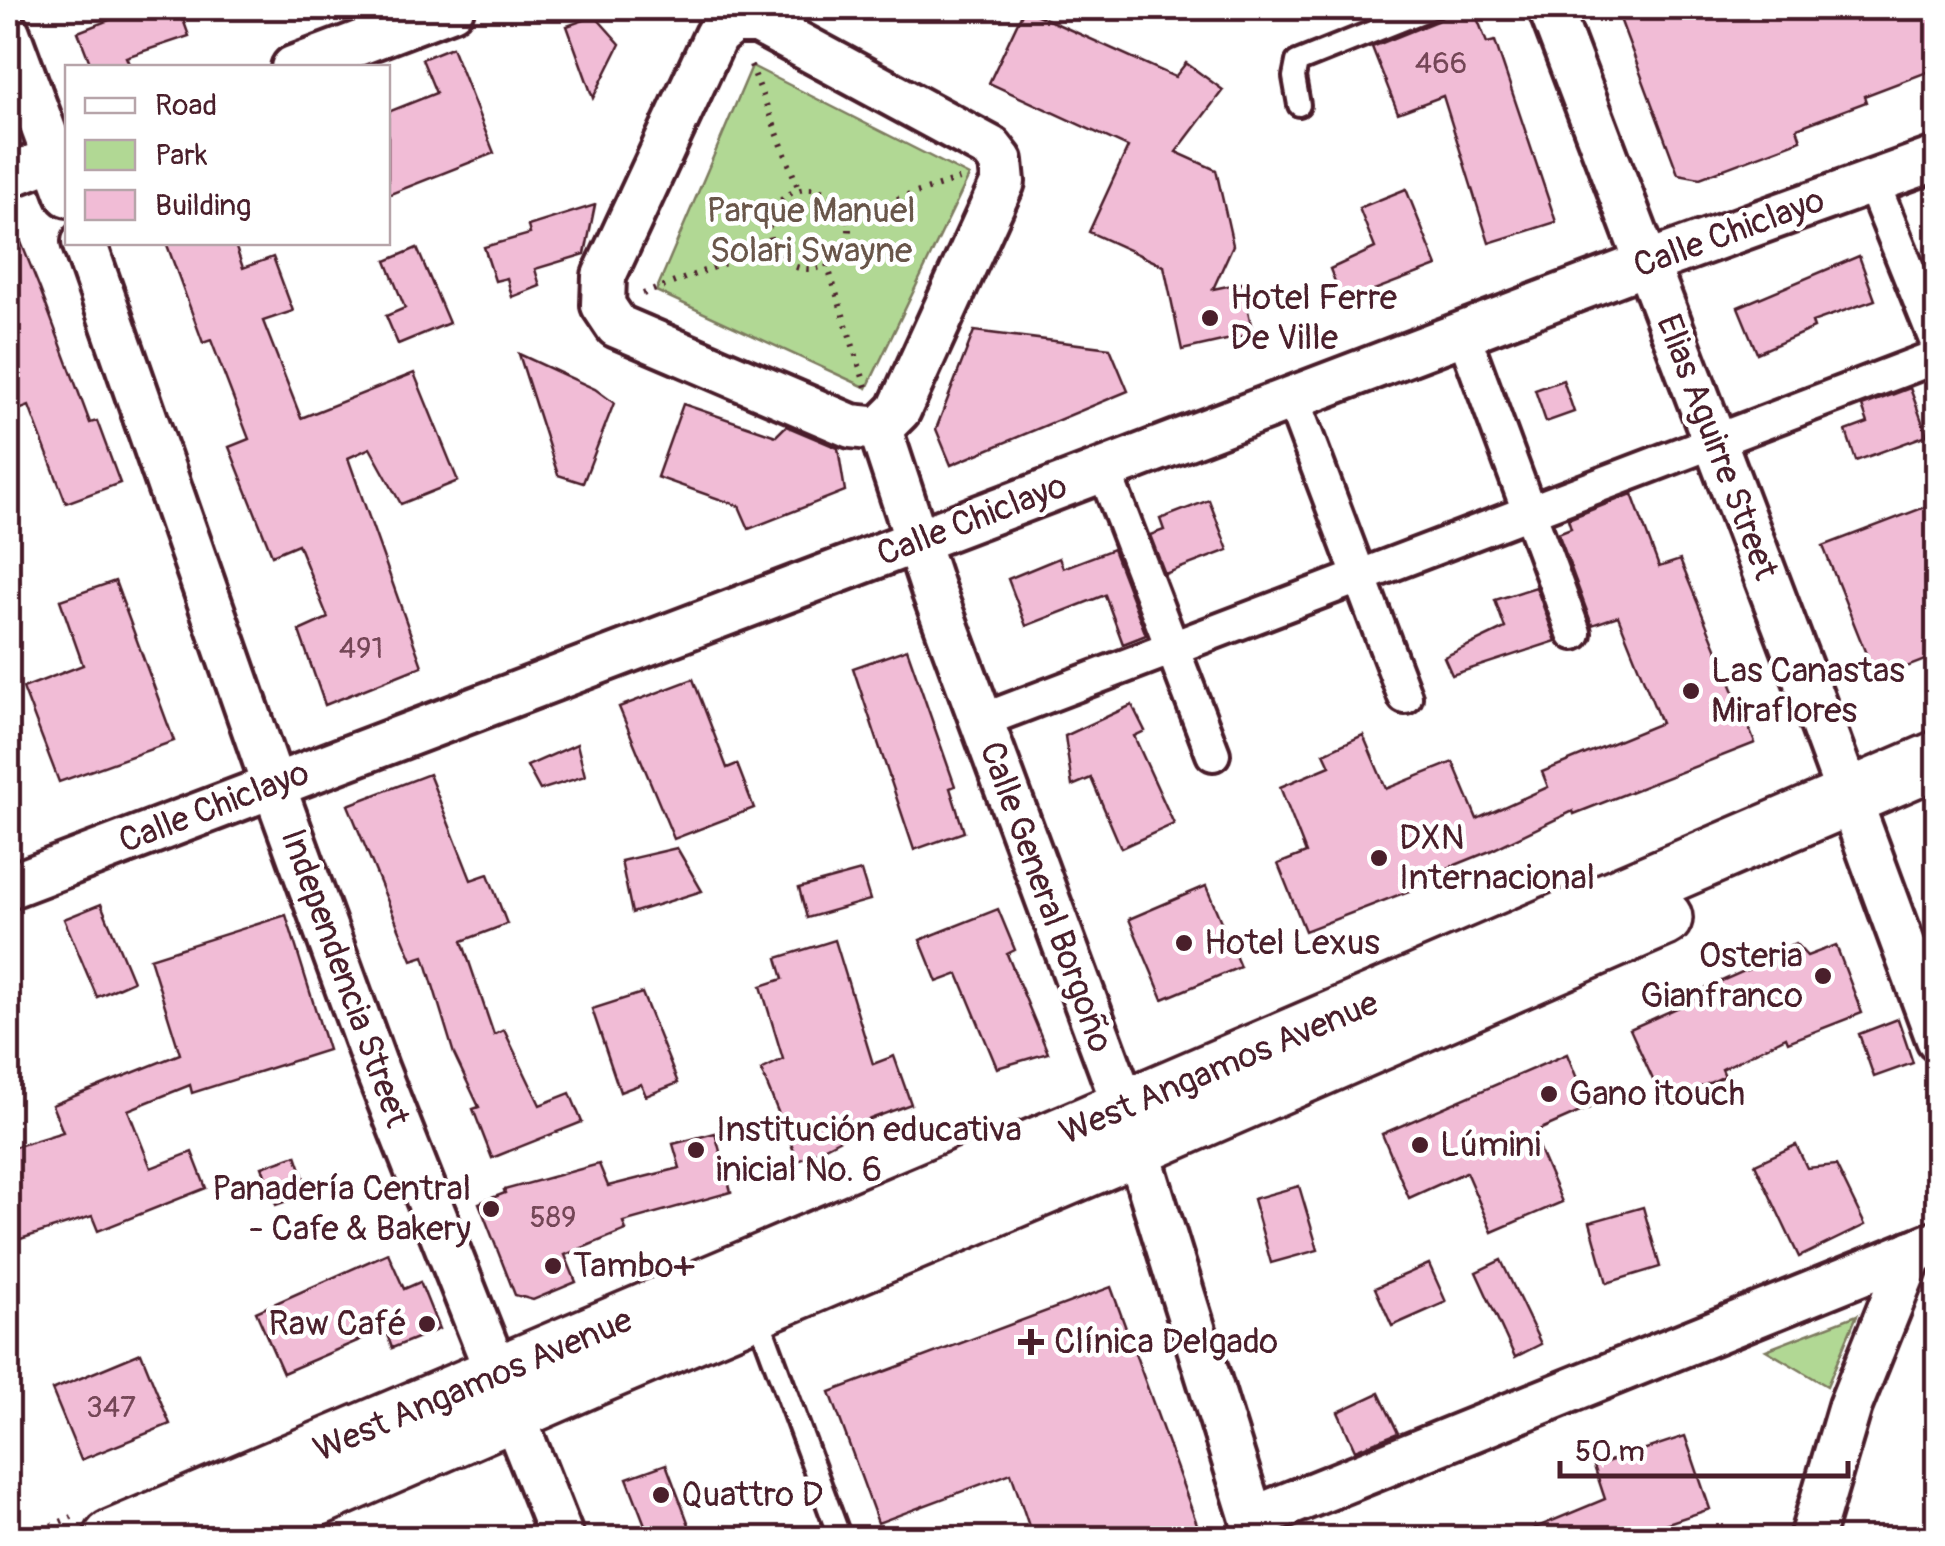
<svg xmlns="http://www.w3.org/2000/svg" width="1945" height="1546" font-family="Pangolin,sans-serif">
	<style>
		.green { fill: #b1d894; stroke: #7e7c60; stroke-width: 2.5 }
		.building { fill: #f1bcd6; stroke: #4a1f2b; stroke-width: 2.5 }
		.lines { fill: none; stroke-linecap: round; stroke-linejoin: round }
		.service-casing { stroke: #4a1f2b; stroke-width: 28 }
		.pedestrian-casing { stroke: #4a1f2b; stroke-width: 40 }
		.minor-casing { stroke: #4a1f2b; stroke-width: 50 }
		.primary-casing { stroke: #4a1f2b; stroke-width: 62 }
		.path { stroke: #4a1f2b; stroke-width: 6; stroke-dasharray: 2.5 8; stroke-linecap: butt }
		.service { stroke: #fff; stroke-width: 20 }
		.pedestrian { stroke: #fff; stroke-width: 32 }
		.minor { stroke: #fff; stroke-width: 42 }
		.primary { stroke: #fff; stroke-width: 55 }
		.poi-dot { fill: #4a1f2b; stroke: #fff; stroke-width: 4 }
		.labels { text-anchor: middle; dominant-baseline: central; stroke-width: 9; stroke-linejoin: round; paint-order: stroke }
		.number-label { font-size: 30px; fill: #744656 }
		.park-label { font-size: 35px; fill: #69564a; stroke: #fff }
		.street-label { font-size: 35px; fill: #4a1f2b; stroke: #fff }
		.poi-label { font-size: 35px; fill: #4a1f2b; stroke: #fff; text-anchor: start }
	</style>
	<rect width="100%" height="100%" fill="#fff"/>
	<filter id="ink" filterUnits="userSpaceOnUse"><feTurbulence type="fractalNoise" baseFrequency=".01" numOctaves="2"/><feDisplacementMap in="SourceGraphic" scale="20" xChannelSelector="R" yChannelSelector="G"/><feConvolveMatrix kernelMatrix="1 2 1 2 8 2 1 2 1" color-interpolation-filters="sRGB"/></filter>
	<g filter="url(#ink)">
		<g class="green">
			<polygon points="752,66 969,176 867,388 656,291"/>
			<polygon points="1857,1315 1827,1386 1766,1350"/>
		</g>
		<g class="building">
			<polygon points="140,8 179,8 189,36 126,57 131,68 92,68 78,32"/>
			<polygon points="1445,8 1473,8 1487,43 1495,41 1556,222 1489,243 1443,96 1398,113 1372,47 1437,21 1443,16"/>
			<polygon points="1616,8 1938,8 1938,68 1864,96 1866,102 1797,128 1801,140 1700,178 1678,174"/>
			<polygon points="1024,9 1175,77 1186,63 1223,90 1176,152 1216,170 1233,245 1213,289 1242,283 1253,334 1182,350 1164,266 1089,232 1128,147 989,83"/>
			<polygon points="595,16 620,44 593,98 567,26"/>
			<polygon points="452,47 494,153 388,195 388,112 436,93 422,59"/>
			<polygon points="1406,189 1437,266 1343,302 1330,269 1375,248 1359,208"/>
			<polygon points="595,205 585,254 535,269 540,286 512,297 507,278 495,281 484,247 530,234 528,226"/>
			<polygon points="8,215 10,215 40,289 90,423 97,421 120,483 66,503 29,406 8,414"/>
			<polygon points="166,242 234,242 243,268 273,257 293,311 263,321 301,418 414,373 458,481 401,504 370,448 348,458 422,666 325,705 299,631 328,618 298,544 272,555 229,447 249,439 211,340 203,343"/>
			<polygon points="417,248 449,323 398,344 386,316 405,308 386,261"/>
			<polygon points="1859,256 1875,300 1812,322 1814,328 1757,353 1738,307"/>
			<polygon points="974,331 1110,348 1128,391 951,465 936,429"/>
			<polygon points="519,354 595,389 614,403 583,483 558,475"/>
			<polygon points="1563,380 1574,412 1546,422 1535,390"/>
			<polygon points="1910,388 1927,435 1856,461 1846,431 1868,423 1862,406"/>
			<polygon points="683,404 776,436 786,426 838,448 845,491 749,529 739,506 657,477"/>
			<polygon points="1632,494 1659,567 1680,560 1755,743 1574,814 1573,811 1490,851 1411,883 1414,889 1305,931 1278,864 1306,853 1280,787 1330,766 1324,753 1363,735 1386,789 1453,762 1477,819 1548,787 1542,772 1661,723 1618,616 1592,625 1558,533 1571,528 1568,519"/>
			<polygon points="1209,500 1228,550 1165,574 1150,535 1164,530 1160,519"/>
			<polygon points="1938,502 1938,655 1876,679 1823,546"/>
			<polygon points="1113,549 1146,635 1123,644 1105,595 1026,626 1008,579 1059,558 1063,568"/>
			<polygon points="115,581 174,741 59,782 23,688 83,665 60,600"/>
			<polygon points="1536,587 1556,641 1452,675 1444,657 1505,628 1495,600"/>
			<polygon points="907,649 955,786 950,788 964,832 914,850 853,668"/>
			<polygon points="693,679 727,768 737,764 754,808 674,839 619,707"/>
			<polygon points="1132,705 1145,731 1134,736 1174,824 1121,848 1091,778 1072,786 1065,736"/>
			<polygon points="577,744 585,776 540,790 527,766"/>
			<polygon points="429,774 471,880 488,874 507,924 462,941 494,1035 504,1030 540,1105 570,1093 582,1122 492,1158 473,1109 479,1107 454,1054 424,956 412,960 348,805"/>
			<polygon points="677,848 702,891 632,913 621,861"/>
			<polygon points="861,871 870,900 807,918 799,888"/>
			<polygon points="1206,886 1240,967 1163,999 1129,919"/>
			<polygon points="101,904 133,981 97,997 64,919"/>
			<polygon points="998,909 1015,950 1007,954 1048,1053 997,1068 958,974 937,982 920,940"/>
			<polygon points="286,915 328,1050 192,1093 190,1085 128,1110 151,1168 192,1152 206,1188 98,1231 92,1216 8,1243 8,1149 63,1132 52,1105 180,1054 150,958"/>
			<polygon points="835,940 873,1064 894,1056 911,1104 854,1125 856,1131 798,1161 761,1070 783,1059 761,986 783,979 777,958"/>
			<polygon points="1796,944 1807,956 1836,945 1862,1013 1788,1042 1786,1037 1722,1069 1725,1076 1664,1104 1630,1029 1704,996 1701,990 1758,965 1756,959"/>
			<polygon points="642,993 678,1083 646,1096 641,1084 620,1092 592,1009"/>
			<polygon points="1898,1019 1913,1063 1874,1077 1859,1034"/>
			<polygon points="1567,1054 1589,1108 1532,1133 1562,1202 1492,1232 1466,1172 1409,1198 1382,1134"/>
			<polygon points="715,1133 731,1192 623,1222 626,1230 565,1255 576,1282 533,1300 515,1295 479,1203 505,1193 504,1190 599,1164 608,1186 680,1168 673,1144"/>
			<polygon points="1796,1145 1807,1168 1836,1165 1865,1225 1799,1257 1755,1164"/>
			<polygon points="296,1155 309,1193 276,1205 262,1167"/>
			<polygon points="1299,1186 1318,1250 1271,1263 1253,1199"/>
			<polygon points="1643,1207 1660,1267 1607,1283 1590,1222"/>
			<polygon points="388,1253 404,1289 420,1282 439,1329 392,1348 385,1329 283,1373 256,1312"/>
			<polygon points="1501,1260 1541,1344 1515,1357 1476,1272"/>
			<polygon points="1429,1264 1446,1302 1392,1326 1375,1288"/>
			<polygon points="1111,1287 1202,1538 1033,1538 1011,1473 878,1523 830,1392"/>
			<polygon points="141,1353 170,1424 81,1460 52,1390"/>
			<polygon points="1379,1393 1398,1433 1355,1450 1338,1412"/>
			<polygon points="1685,1436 1710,1509 1623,1538 1511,1538 1605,1499 1594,1466"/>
			<polygon points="666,1464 694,1538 650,1538 627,1478"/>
		</g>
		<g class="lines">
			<g class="service-casing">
				<g id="service">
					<polyline points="1299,105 1294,77 1297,62 1432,8"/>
					<polyline points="756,1311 840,1538"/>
				</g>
			</g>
			<g class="pedestrian-casing">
				<g id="pedestrian">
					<polyline points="1872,181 1938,345"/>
					<polyline points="1463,333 1574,633"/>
					<polyline points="1292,398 1405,697"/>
					<polyline points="1104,470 1213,754"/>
					<polyline points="981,721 1938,356"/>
				</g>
			</g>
			<g class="minor-casing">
				<g id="minor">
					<polyline points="1550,8 1828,740 1938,1039"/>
					<polygon points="733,22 758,22 991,148 1001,161 1003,182 899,410 880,429 851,426 617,326 603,305 604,276 716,35"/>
					<polyline points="8,33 68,195"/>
					<polyline points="293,68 452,8"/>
					<polyline points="8,176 68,153"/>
					<polyline points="84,242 273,784 377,1070 562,1538"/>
					<polyline points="880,429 933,590 1125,1108 1258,1538"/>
					<polyline points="8,887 1647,263 1938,158"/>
					<polyline points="1252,1519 1938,1242"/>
					<polyline points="1811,1538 1850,1406 1912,1252"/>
				</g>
			</g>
			<g class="primary-casing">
				<g id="primary">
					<polyline points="112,1538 1067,1133 1938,759"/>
					<polyline points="225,1538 590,1379 1136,1148 1664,918"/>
				</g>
			</g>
			<g class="path">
				<polyline points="751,65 799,190"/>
				<circle cx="809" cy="229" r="40"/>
				<polyline points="847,215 960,179"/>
				<polyline points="827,264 866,387"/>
				<polyline points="643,294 773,245"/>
				<polyline points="22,1538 72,1517"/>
			</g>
			<use href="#service" class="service"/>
			<use href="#pedestrian" class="pedestrian"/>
			<use href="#minor" class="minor"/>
			<use href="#primary" class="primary"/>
		</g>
	</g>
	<g class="poi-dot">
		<circle cx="1210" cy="318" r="10"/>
		<circle cx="1691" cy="691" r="10"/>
		<circle cx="1379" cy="858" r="10"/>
		<circle cx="1184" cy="943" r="10"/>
		<circle cx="1823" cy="976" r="10"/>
		<circle cx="1549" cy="1094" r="10"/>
		<circle cx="1420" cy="1145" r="10"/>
		<circle cx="696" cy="1150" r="10"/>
		<circle cx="491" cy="1209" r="10"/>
		<circle cx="553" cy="1266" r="10"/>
		<circle cx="427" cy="1324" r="10"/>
		<path d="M1026 1327h10v10h10v10h-10v10h-10v-10h-10v-10h10z"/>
		<circle cx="661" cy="1495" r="10"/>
	</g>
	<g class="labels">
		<g class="number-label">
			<text x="1441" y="63">466</text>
			<text x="361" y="648">491</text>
			<text x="553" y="1217">589</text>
			<text x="111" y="1407">347</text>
		</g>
		<g class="park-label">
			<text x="811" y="211">Parque Manuel<tspan x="811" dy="40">Solari Swayne</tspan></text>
		</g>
		<g class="street-label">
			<text transform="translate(1729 233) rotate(-20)">Calle Chiclayo</text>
			<text transform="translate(1717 447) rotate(69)">Elias Aguirre Street</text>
			<text transform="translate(972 520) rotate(-21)">Calle Chiclayo</text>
			<text transform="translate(214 807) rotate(-21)">Calle Chiclayo</text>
			<text transform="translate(1046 897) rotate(70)">Calle General Borgoño</text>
			<text transform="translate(345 978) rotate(70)">Independencia Street</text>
			<text transform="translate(1219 1068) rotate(-23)">West Angamos Avenue</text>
			<text transform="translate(473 1385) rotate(-23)">West Angamos Avenue</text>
		</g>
		<g class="poi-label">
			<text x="1230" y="298">Hotel Ferre<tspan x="1230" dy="40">De Ville</tspan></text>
			<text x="1711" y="671">Las Canastas<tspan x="1711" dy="40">Miraflores</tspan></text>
			<text x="1399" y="838">DXN<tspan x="1399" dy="40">Internacional</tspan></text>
			<text x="1204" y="943">Hotel Lexus</text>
			<text x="1803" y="956" text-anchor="end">Osteria<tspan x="1803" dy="40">Gianfranco</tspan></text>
			<text x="1569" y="1094">Gano itouch</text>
			<text x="716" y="1130">Institución educativa<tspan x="716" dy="40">inicial No. 6</tspan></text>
			<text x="1440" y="1145">Lúmini</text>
			<text x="471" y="1189" text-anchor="end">Panadería Central<tspan x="471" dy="40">- Cafe &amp; Bakery</tspan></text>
			<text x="573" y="1266">Tambo+</text>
			<text x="407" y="1324" text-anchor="end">Raw Café</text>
			<text x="1054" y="1342">Clínica Delgado</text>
			<text x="681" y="1495">Quattro D</text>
		</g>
	</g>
	<rect width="1945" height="1546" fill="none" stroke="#fff" stroke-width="40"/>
	<rect x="20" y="20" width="1905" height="1506" fill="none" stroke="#4a1f2b" stroke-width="4" filter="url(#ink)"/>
	<rect x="65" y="65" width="325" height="180" fill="#ffffff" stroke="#b7a5aa" stroke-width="2.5"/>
	<rect x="85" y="98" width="50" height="15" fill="#ffffff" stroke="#b7a5aa" stroke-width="2.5"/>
	<text x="155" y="115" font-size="30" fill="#4a1f2b">Road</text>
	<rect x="85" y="140" width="50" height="30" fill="#b1d894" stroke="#b7a5aa" stroke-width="2.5"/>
	<text x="155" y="165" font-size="30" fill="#4a1f2b">Park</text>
	<rect x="85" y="190" width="50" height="30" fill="#f1bcd6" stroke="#b7a5aa" stroke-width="2.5"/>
	<text x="155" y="215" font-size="30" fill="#4a1f2b">Building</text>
	<path d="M1560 1461v15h288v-15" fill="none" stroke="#4a1f2b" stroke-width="5"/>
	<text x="1575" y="1461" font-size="30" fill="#4a1f2b" stroke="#ffffff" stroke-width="8" paint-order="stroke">50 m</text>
</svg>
